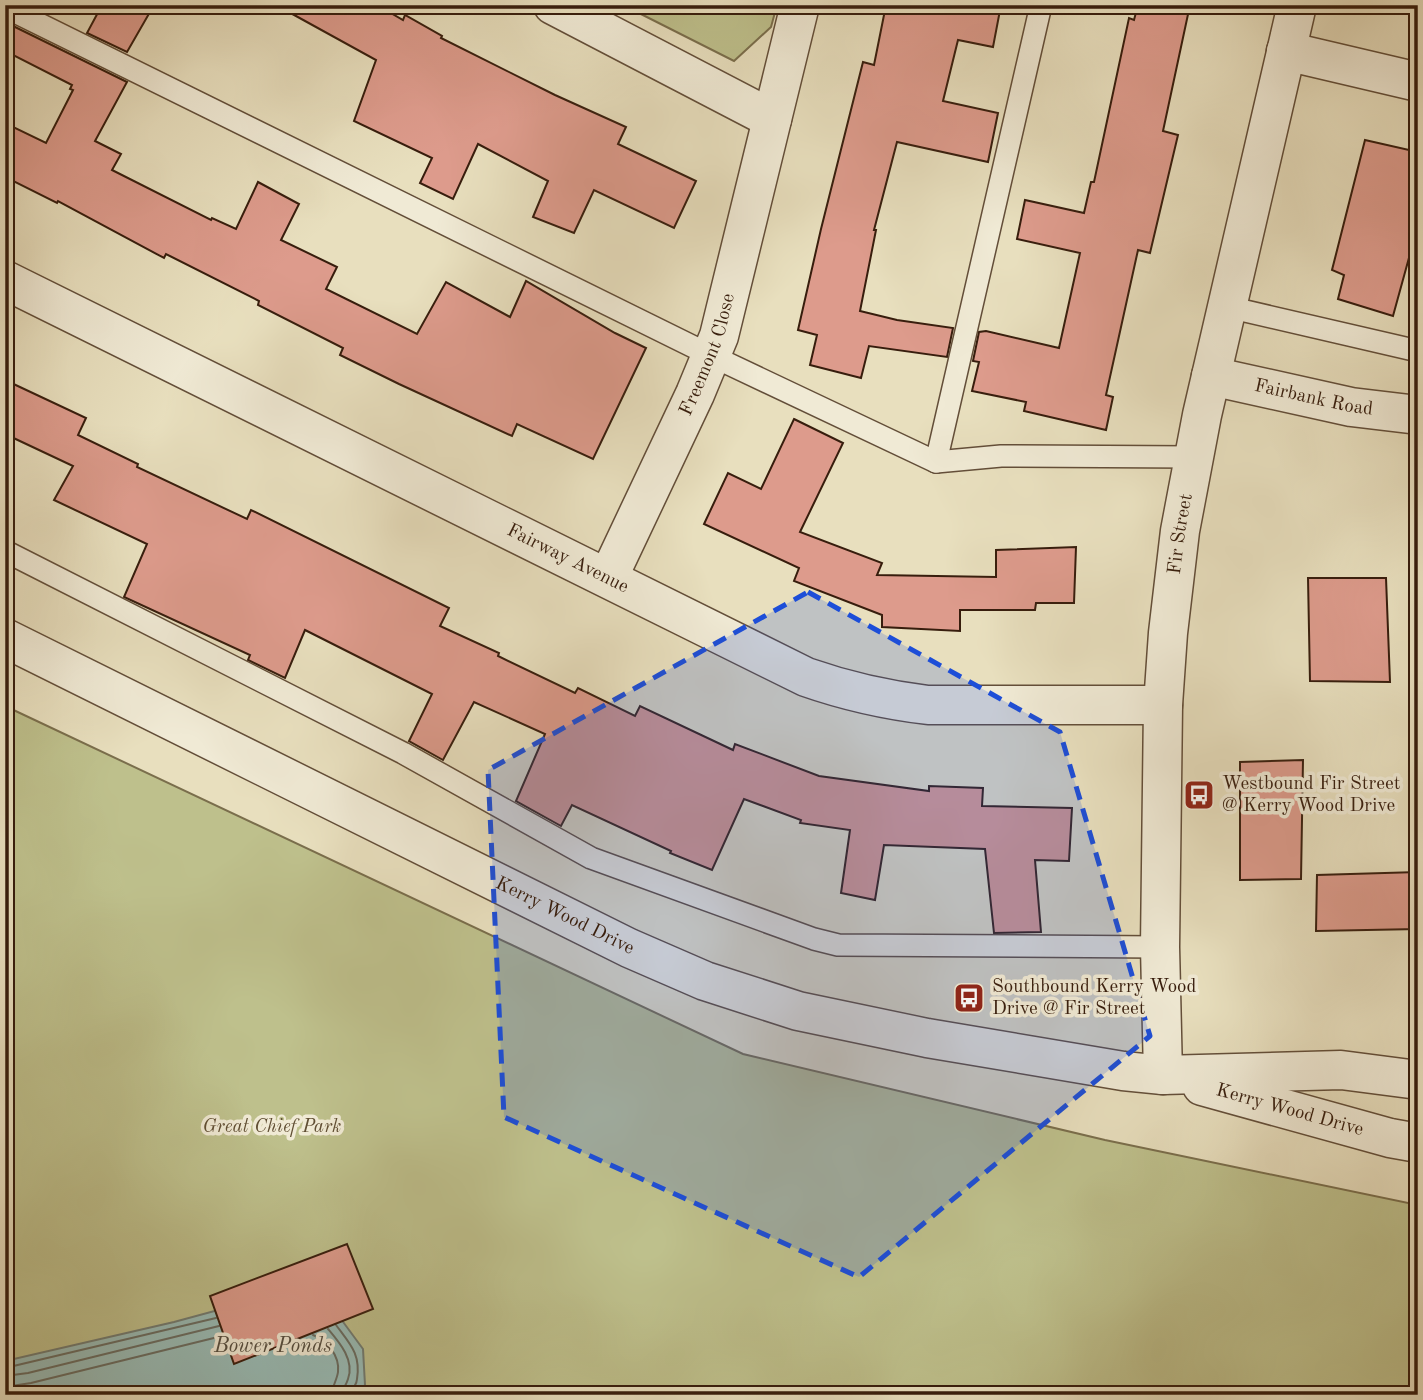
<svg xmlns="http://www.w3.org/2000/svg" width="1423" height="1400" font-family="'Old Standard TT',serif">
	<style>
		.green { fill: #bec08c; stroke: #7a6e4c; stroke-width: 2 }
		.water { fill: #98bcb7; stroke: #717c73; stroke-width: 2 }
		.lines { fill: none; stroke-linecap: round; stroke-linejoin: round }
		.shore { stroke: #686c62; stroke-width: 2 }
		.building { fill: #dd9b8c; stroke: #371d0d; stroke-width: 2 }
		.service-casing { stroke: #634e39; stroke-width: 24 }
		.minor-casing { stroke: #634e39; stroke-width: 41 }
		.tertiary-casing { stroke: #634e39; stroke-width: 41 }
		.service { stroke: #f0ead5; stroke-width: 21 }
		.minor { stroke: #f0ead5; stroke-width: 38 }
		.tertiary { stroke: #f0ead5; stroke-width: 38 }
		.marked { fill: #1d4ed8; fill-opacity: 0.2; stroke: #1d4ed8; stroke-width: 5; stroke-dasharray: 14 9; stroke-linejoin: round }
		.labels { text-anchor: middle; dominant-baseline: central; stroke-width: 7; stroke-linejoin: round; paint-order: stroke }
		.street-label { font-size: 19px; fill: #371d0d; stroke: #f0ead5 }
		.poi-label { font-size: 19px; fill: #371d0d; stroke: #f0ead5; text-anchor: start }
		.park-label { font-size: 19px; font-style: italic; fill: #604e33; stroke: #f0ead5 }
		.water-label { font-size: 21px; font-style: italic; fill: #544d40; stroke: #f0ead5 }
	</style>
	<rect width="100%" height="100%" fill="#e8dfbe"/>
	<filter id="stains"><feTurbulence type="fractalNoise" baseFrequency=".00286" numOctaves="4"/><feColorMatrix values="0 0 0 0 .2 0 0 0 0 .09 0 0 0 0 .02 0 0 0 .5 -.17"/></filter>
	<radialGradient id="worn" r=".72"><stop offset=".6" stop-color="#630" stop-opacity="0"/><stop offset="1" stop-color="#630" stop-opacity=".3"/></radialGradient>
	<g class="green">
		<polygon points="623,5 777,5 771,27 734,61"/>
		<polygon points="5,706 743,1054 1105,1140 1418,1205 1418,1395 5,1395"/>
	</g>
	<polygon class="water" points="277,1294 338,1315 363,1349 365,1385 356,1395 5,1395 5,1361 174,1322"/>
	<g class="lines">
		<g class="shore">
			<path d="M336,1325c14,19 25,29 21,54 0,6 -5,9 -6,16"/>
			<path d="M328,1329c11,13 27,31 20,50 -2,7 -5,8 -6,16"/>
			<path d="M313,1335c14,5 27,21 25,37 -1,8 -6,14 -6,23"/>
			<polyline points="5,1368 216,1318"/>
			<polyline points="5,1376 28,1373 219,1326"/>
			<polyline points="5,1387 31,1383 222,1336"/>
		</g>
	</g>
	<g class="building">
		<polygon points="102,5 154,5 127,52 87,33"/>
		<polygon points="276,5 377,5 403,20 405,15 442,36 441,38 555,95 626,127 618,144 696,181 674,228 594,190 574,233 533,217 548,181 478,144 453,199 420,183 432,158 354,121 376,60"/>
		<polygon points="886,5 1001,5 993,47 958,40 943,101 998,113 988,162 897,142 874,230 876,230 860,311 897,320 953,328 947,357 869,346 861,378 810,365 817,335 798,330 821,229 863,62 874,65"/>
		<polygon points="1138,5 1190,5 1163,131 1178,135 1150,253 1138,250 1106,395 1113,397 1106,430 1024,411 1026,402 972,391 979,362 973,361 979,332 986,331 1059,348 1080,253 1017,239 1025,200 1084,213 1091,182 1094,182 1129,18 1134,20"/>
		<polygon points="11,25 127,82 95,141 121,154 112,170 211,220 212,218 236,229 258,182 299,204 281,240 337,267 326,289 417,334 446,282 510,317 526,281 615,333 646,348 593,459 517,424 512,436 399,384 340,355 343,348 258,305 259,301 166,254 164,258 58,201 57,203 5,177 5,123 46,143 73,90 70,89 72,85 5,51 5,36"/>
		<polygon points="1365,140 1418,152 1418,225 1393,316 1338,299 1344,275 1332,270"/>
		<polygon points="5,380 86,418 78,435 138,464 137,467 247,519 251,510 449,608 440,626 499,653 498,656 575,693 578,688 635,716 640,706 733,750 735,744 819,776 929,791 929,786 983,788 982,806 1072,808 1069,861 1035,860 1041,932 994,933 985,849 884,845 875,900 841,893 850,830 800,823 801,820 744,799 712,870 670,853 671,851 572,805 561,826 516,801 545,734 474,702 443,760 409,741 432,694 305,630 285,678 248,660 250,655 124,597 147,544 54,500 73,466 5,434"/>
		<polygon points="794,419 843,443 800,532 882,563 877,575 996,577 996,550 1076,547 1074,603 1036,603 1035,610 960,610 960,631 882,627 882,615 794,581 799,568 704,524 728,473 761,489"/>
		<polygon points="1308,578 1386,578 1390,682 1310,681"/>
		<polygon points="1303,760 1301,879 1240,880 1240,762"/>
		<polygon points="1418,872 1418,929 1316,931 1317,875"/>
		<polygon points="347,1244 373,1309 234,1364 210,1296"/>
	</g>
	<g class="lines">
		<g class="service-casing">
			<g id="service">
				<polyline points="5,7 712,356 936,462 1001,456 1193,457"/>
				<polyline points="1228,307 1418,351"/>
				<polyline points="936,462 1041,5"/>
				<polyline points="5,551 403,753 591,858 814,939 838,945 1160,947"/>
			</g>
		</g>
		<g class="minor-casing">
			<g id="minor">
				<polyline points="553,5 772,119"/>
				<polyline points="1286,51 1418,82"/>
				<path id="s1" d="M5,280l801,397c40,14 80,23 122,28h235"/>
				<path id="s2" d="M1211,376l140,31 67,8"/>
				<path id="s3" d="M608,578l87,-184 24,-58 81,-331"/>
				<path id="s4" d="M1163,1075l-3,-128 3,-242 5,-72 12,-102 22,-116 95,-410"/>
			</g>
		</g>
		<g class="tertiary-casing">
			<g id="tertiary">
				<path id="s5" d="M5,638l624,310 76,33 93,30 129,27 196,33 40,4 178,-5 77,10"/>
				<path id="s6" d="M1202,1086l188,52 28,5"/>
			</g>
		</g>
		<use href="#service" class="service"/>
		<use href="#minor" class="minor"/>
		<use href="#tertiary" class="tertiary"/>
	</g>
	<path class="marked" d="M808,592l252,140 90,304 -291,241 -355,-160 -16,-347z"/>
	<defs>
		<g id="bus-square" transform="scale(1.575)"><rect x="-9" y="-9" width="18" height="18" rx="4" fill="#8f2418" stroke="#f0ead5"/><path d="M-5-6H5V4H4V6H2V4H-2V6H-4V4H-5ZM-3.5-4V0h7V-4ZM-3.5 1.2v1.5H-2V1.2ZM2 1.2v1.5H3.5V1.2Z" fill="#fff"/></g>
	</defs>
	<g fill-rule="evenodd">
		<use href="#bus-square" x="1199" y="795"/>
		<use href="#bus-square" x="969" y="998"/>
	</g>
	<g class="labels">
		<g class="street-label">
			<text stroke="none"><textPath href="#s3" startOffset="245">Freemont Close</textPath></text>
			<text stroke="none"><textPath href="#s2" startOffset="105">Fairbank Road</textPath></text>
			<text stroke="none"><textPath href="#s4" startOffset="542">Fir Street</textPath></text>
			<text stroke="none"><textPath href="#s1" startOffset="628">Fairway Avenue</textPath></text>
			<text stroke="none"><textPath href="#s5" startOffset="625">Kerry Wood Drive</textPath></text>
			<text stroke="none"><textPath href="#s6" startOffset="91">Kerry Wood Drive</textPath></text>
		</g>
		<g class="poi-label">
			<text x="1222" y="784">Westbound Fir Street<tspan x="1222" dy="22">@ Kerry Wood Drive</tspan></text>
			<text x="992" y="987">Southbound Kerry Wood<tspan x="992" dy="22">Drive @ Fir Street</tspan></text>
		</g>
		<g class="park-label">
			<text x="272" y="1127">Great Chief Park</text>
		</g>
		<g class="water-label">
			<text x="273" y="1346">Bower Ponds</text>
		</g>
	</g>
	<rect width="1423" height="1400" fill="none" stroke="#e8dfbe" stroke-width="28"/>
	<rect x="7" y="7" width="1409" height="1386" fill="none" stroke="#371d0d" stroke-width="3.5"/>
	<rect x="14" y="14" width="1395" height="1372" fill="none" stroke="#371d0d" stroke-width="2"/>
	<rect width="100%" height="100%" filter="url(#stains)"/>
	<rect width="100%" height="100%" fill="url(#worn)"/>
</svg>
